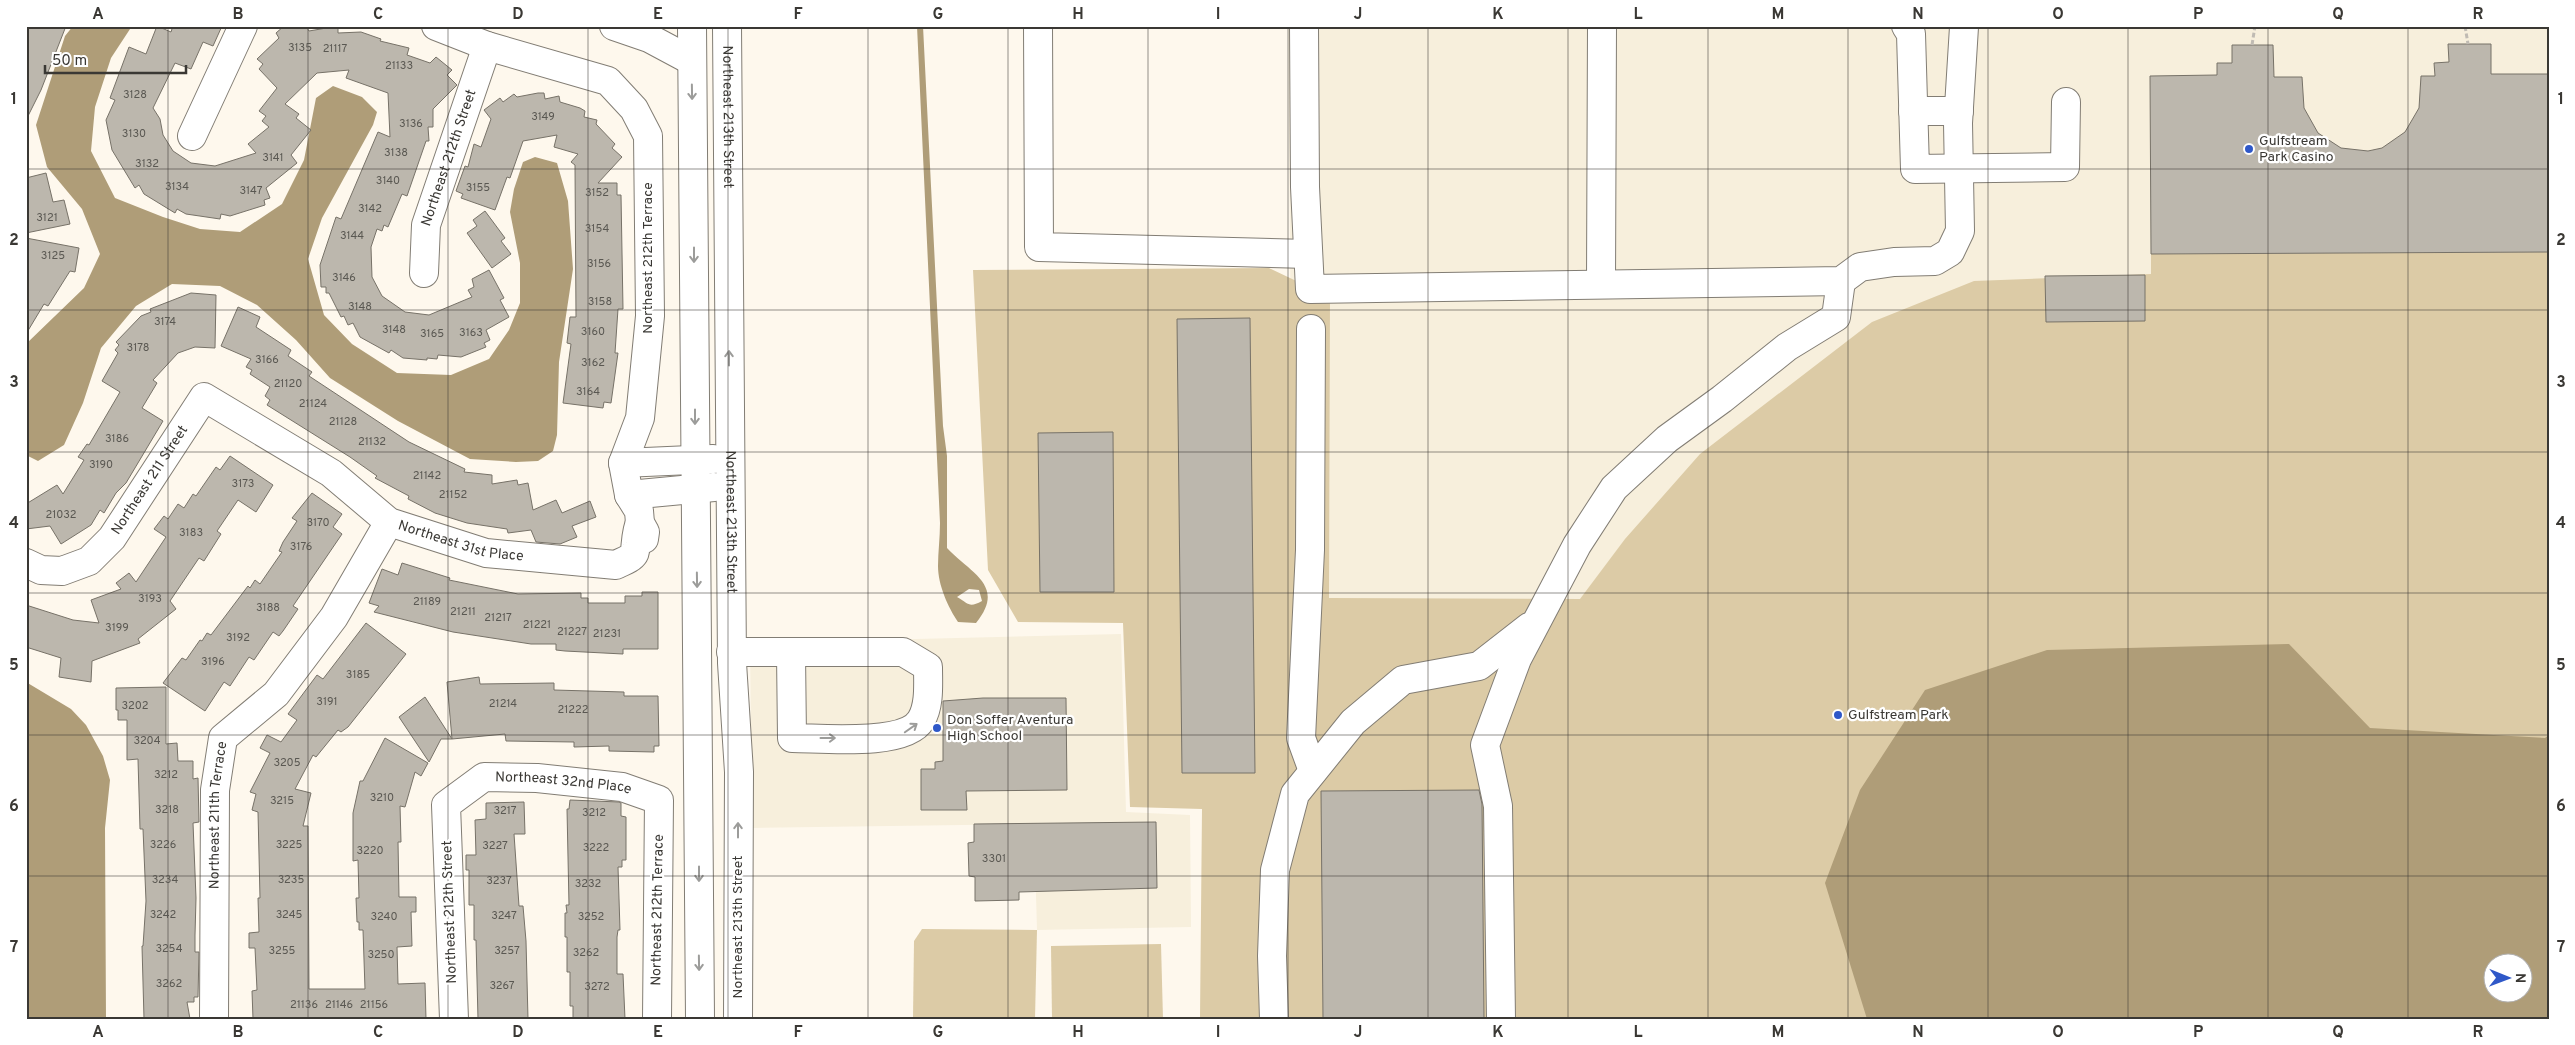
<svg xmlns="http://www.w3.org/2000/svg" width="2575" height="1045" font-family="Overpass,sans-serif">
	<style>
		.built { fill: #f7efdc; fill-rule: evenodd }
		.green { fill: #dccba6; fill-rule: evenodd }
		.water { fill: #af9d78; fill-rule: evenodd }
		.building { fill: #bcb7ad; stroke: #777268 }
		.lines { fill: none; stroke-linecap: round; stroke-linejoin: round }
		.minor-casing { stroke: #827d74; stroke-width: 30 }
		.path { stroke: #c0bbb3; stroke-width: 3; stroke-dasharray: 5 2.5; stroke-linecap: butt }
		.minor { stroke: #fff; stroke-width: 28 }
		.oneway { stroke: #9c9c9a }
		.grid { fill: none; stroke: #3a3834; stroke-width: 1; stroke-opacity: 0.55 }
		.poi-dot { fill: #2f58c8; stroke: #fff; stroke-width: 2 }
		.labels { text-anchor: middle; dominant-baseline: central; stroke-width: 4.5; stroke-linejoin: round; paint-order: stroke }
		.number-label { font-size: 11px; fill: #5a5852 }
		.street-label { font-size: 14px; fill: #3a3834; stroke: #fff }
		.poi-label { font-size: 14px; fill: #3a3834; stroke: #fff; text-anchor: start }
		.neatline { fill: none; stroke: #3a3834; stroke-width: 2 }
		.grid-label { font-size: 16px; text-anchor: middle; font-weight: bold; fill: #3a3834 }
	</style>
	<rect width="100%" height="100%" fill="#fef8ed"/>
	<g class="built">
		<path d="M1288,26h1261v993l-1280,-183 23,-371zM2492,962h30v30h-30z"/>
		<polygon points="1121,634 1126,812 1190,815 1191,927 1037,930 1034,824 752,828 750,643"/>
	</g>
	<g class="green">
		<path d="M2549,252v767h-1349l2,-210 -72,-2 -7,-184 -105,-1 -30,-52 -15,-300 296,-2 61,29 -1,301 251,1 45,-60 75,-85 172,-132 102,-41 177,-7v-20zM2492,962h30v30h-30z"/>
		<polygon points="922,929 1037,930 1035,1019 913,1019 914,941"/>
		<polygon points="1161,944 1163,1019 1052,1019 1051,946"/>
	</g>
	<g class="water">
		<polygon points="73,26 132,26 111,58 95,107 91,151 115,198 163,217 200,229 240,232 282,204 304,160 316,98 333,86 362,97 377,112 373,125 322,218 308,259 324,315 352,344 397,373 451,375 489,359 509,330 520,303 520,263 510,212 514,189 523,162 535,157 557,163 568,201 573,269 559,362 557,435 553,451 538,461 516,462 470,459 398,421 330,378 296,340 257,305 220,286 172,284 136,306 101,348 83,403 64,445 38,461 26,455 26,344 84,288 100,254 82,209 47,167 36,125 65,36"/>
		<path d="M917,26h6l20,400 4,30v92c25,26 59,38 29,75l-18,-1c-10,-15 -20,-37 -20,-56 0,-14 2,-28 2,-43zM969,589l10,1 3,11c-13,7 -13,3 -25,-4z"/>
		<path d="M2289,644l81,84 175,10 4,-3v284h-682l-42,-136 35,-93 65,-100 122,-40zM2492,962h30v30h-30z"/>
		<polygon points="26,682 71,709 86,725 103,756 110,780 105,828 106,1019 26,1019"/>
	</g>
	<g class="building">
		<polygon points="26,26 66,26 41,90 26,120"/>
		<polygon points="157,26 171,32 172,29 166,26 222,26 213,46 203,42 191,69 175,63 153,108 160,119 163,135 173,151 191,163 215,166 256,153 248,144 269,127 262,121 266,116 259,111 277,88 259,69 263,64 257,59 279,38 276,33 284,26 306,26 309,31 338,26 338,33 361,32 381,39 380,41 409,48 407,55 430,63 436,57 452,70 447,75 457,85 433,109 433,127 428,127 429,141 426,141 407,196 402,194 388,227 384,225 382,231 377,229 371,247 372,277 382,296 405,312 429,315 472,297 468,290 474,287 472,279 489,270 504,298 500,300 509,317 486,330 490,340 484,343 486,347 461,357 438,355 437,359 427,358 427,360 403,358 391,350 389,353 360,337 353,323 348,325 344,316 341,317 329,293 326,293 326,287 321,287 320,265 336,217 341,219 378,132 390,137 388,93 346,78 349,70 317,73 285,104 299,114 296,118 311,130 291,155 297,163 266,188 270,198 264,200 265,205 230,216 221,214 220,219 186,214 177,209 175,213 144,194 139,185 135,188 112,150 106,120 115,100 110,98 129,47 146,54"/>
		<polygon points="2448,44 2491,44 2491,74 2549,74 2549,252 2151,254 2150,76 2217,75 2217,63 2232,63 2232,45 2273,45 2274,77 2302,77 2304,108 2318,133 2341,148 2368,151 2382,148 2405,132 2419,108 2421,76 2435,76 2434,63 2449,62"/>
		<polygon points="538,93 544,93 545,99 559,96 560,102 580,108 585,111 584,117 597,120 596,124 615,144 612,148 622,157 598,183 617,183 617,195 621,195 623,309 618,309 615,353 618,353 611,403 604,402 603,408 563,403 571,344 567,343 570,317 576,317 575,165 571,162 578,154 554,147 557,135 523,141 510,178 507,177 495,210 461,198 463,194 456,191 465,166 468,167 474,144 481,147 491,119 484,110 500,98 503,102 514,94 517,97"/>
		<polygon points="46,173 53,202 64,200 70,224 26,233 26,178"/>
		<polygon points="485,211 505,238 501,241 511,254 492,268 467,233 477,226 473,220"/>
		<polygon points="26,238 79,248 75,272 70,271 48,306 44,304 26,334"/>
		<polygon points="2145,275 2145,321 2046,322 2045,276"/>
		<polygon points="191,293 216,295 215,348 195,347 178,353 153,380 157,383 142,408 163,421 126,483 116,493 104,513 100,510 91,525 61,544 50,526 26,529 26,504 57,485 63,494 84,460 78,457 87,444 89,445 120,392 102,381 118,353 115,350 119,345 116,342 141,316 151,312 150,309"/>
		<polygon points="238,307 260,317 256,327 291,350 288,356 312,372 309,376 409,442 465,469 464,472 492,475 492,484 517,480 518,485 528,483 533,510 556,500 562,513 590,501 596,517 572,526 577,537 560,544 536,542 531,530 508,533 507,529 467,523 435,513 408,499 409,496 375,478 377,476 350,457 267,405 270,400 265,396 270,387 250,374 252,370 246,367 251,359 221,346"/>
		<polygon points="1250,318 1255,773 1182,773 1177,319"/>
		<polygon points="1113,432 1114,592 1040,592 1038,433"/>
		<polygon points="230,456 273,485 256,512 238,500 217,531 221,534 204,561 199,558 170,601 176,609 138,639 140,643 92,661 91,682 59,677 61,658 26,647 26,605 73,620 99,623 91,600 121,589 116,583 129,573 136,582 166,537 154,529 164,516 168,519 178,504 184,508 193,494 196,496 216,467 220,470"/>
		<polygon points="312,493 342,514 333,527 342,534 293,606 298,609 283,631 279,636 273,632 254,660 249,657 230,686 224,682 205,711 163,683 182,658 186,660 200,640 202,641 207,633 211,635 248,586 250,588 255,580 260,584 282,552 279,551 283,542 297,521 292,518"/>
		<polygon points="402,563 450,578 449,580 518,594 581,593 581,598 588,598 588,603 625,603 625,596 642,596 642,592 658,592 658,649 623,649 623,654 565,651 556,650 556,644 531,644 453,632 374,612 379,606 369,603 382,569 398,575"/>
		<polygon points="366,623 406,654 348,727 341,732 338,730 316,757 313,755 295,789 311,793 303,826 308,826 309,989 365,989 363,930 359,930 359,922 357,922 356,898 359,898 358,860 353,861 353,813 360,781 363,781 385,738 428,763 421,776 415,772 405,807 400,806 401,842 398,842 399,897 416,897 416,912 411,912 412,946 397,947 398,984 425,983 426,1019 253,1019 252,991 257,990 255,948 249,948 249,933 259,932 258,898 260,898 258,812 252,810 256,794 250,792 270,753 260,748 267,735 281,742 297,720 288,714 317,675 323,679"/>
		<polygon points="479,677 480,684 554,683 554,690 624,692 624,696 658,696 659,746 654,746 654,752 609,751 609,746 574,747 574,742 506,741 505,734 452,739 447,682"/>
		<polygon points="166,687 166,744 177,743 178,761 193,761 193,779 198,778 199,822 193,823 196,898 195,935 195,952 199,952 198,997 194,997 194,1002 187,1002 190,1019 144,1019 142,946 143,946 146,901 143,829 140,829 138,759 127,760 127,720 118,720 118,710 116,710 116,688"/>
		<polygon points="425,697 452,739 441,739 429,762 399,717"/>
		<polygon points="983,698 1066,698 1067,790 966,791 967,810 921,810 921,769 935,769 935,762 943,761 943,701"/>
		<polygon points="1479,790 1482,804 1484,1019 1323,1019 1321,791"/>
		<polygon points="570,800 619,802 621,803 621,816 626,817 626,860 622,860 622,867 618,867 620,930 618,930 617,937 617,974 623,974 625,1019 573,1019 573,1006 570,1006 570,972 567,972 567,937 565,937 565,913 567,913 566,905 569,905 567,809 569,809"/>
		<polygon points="524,802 525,834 514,834 519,906 523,906 526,941 528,1019 478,1019 476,940 474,940 474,905 469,905 469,870 466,870 466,855 476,855 475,820 486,819 486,803"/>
		<polygon points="1156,822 1157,888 1019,892 1019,900 975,901 975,877 969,876 968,843 974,842 974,824"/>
	</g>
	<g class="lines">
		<g class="minor-casing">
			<g id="minor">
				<polyline points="436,26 487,46 608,81 634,109 648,136 650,316 640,418 623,463 629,495 639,511 640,523 645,532 644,539"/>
				<polyline points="614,26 649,38 692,61"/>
				<polyline points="692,26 700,1019"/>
				<path id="s1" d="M727,26l5,637 7,109 -1,247"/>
				<polyline points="1038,26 1039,247 1308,254"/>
				<polyline points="1304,26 1305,187 1310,289 1841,281 1860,267 1894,262 1935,261 1950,252 1960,231 1958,123 1964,27"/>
				<polyline points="1906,26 1911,34 1915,169 2065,167 2066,102"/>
				<polyline points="1913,111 1959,111"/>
				<polyline points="192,136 243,26"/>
				<path id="s2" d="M424,273l2,-48 61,-179"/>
				<polyline points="1601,284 1602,26"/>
				<polyline points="1311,329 1310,550 1301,738 1313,771"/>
				<polyline points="623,463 713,459"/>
				<polyline points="629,495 714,487"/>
				<path id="s3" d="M26,563l15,7 21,1 27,-10 23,-23 92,-141 127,76 58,49 97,31 130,12c5,-3 15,-6 18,-11 2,-1 1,-22 6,-31"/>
				<path d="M731,652h172l25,15c0,17 2,38 -7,53 -16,27 -100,18 -129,18l-1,-84"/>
				<path id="s4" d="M214,1019l1,-229 8,-52 53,-44 58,-77 55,-95"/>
				<path id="s5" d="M454,1019l-8,-214 38,-28 53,1 85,9 37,13 -2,219"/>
				<polyline points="1274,1019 1272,956 1275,870 1295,794 1353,722 1403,680 1479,666 1529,627"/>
				<polyline points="1501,1019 1498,806 1485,745 1517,659 1577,545 1614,488 1667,439 1722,399 1787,347 1836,317 1841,281"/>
			</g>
		</g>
		<g class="path">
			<polyline points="2465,26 2468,44"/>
			<polyline points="2252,45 2255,26"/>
		</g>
		<use href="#minor" class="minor"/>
	</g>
	<defs><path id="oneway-shaft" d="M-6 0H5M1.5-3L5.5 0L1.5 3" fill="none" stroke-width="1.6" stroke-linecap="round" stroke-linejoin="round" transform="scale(1.25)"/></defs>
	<g class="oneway">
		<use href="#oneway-shaft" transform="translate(692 92) rotate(89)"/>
		<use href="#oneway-shaft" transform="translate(694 255) rotate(90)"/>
		<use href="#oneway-shaft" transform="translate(729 358) rotate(-90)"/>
		<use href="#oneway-shaft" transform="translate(695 417) rotate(90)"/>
		<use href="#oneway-shaft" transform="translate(697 580) rotate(89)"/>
		<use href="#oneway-shaft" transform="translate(911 728) rotate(-35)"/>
		<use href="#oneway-shaft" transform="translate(828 738)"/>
		<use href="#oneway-shaft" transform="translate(738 830) rotate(-90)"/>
		<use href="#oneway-shaft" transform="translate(699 874) rotate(90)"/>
		<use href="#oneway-shaft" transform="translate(699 963) rotate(89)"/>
	</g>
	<path class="grid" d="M168,26v993M308,26v993M448,26v993M588,26v993M728,26v993M868,26v993M1008,26v993M1148,26v993M1288,26v993M1428,26v993M1568,26v993M1708,26v993M1848,26v993M1988,26v993M2128,26v993M2268,26v993M2408,26v993M26,169h2523M26,310h2523M26,452h2523M26,593h2523M26,735h2523M26,876h2523"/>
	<g class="poi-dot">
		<circle cx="2249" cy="149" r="5"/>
		<circle cx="1838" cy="715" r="5"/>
		<circle cx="937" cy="728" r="5"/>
	</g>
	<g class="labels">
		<g class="number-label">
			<text x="300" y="48">3135</text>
			<text x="335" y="49">21117</text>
			<text x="399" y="66">21133</text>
			<text x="135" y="95">3128</text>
			<text x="543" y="117">3149</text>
			<text x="411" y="124">3136</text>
			<text x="134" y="134">3130</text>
			<text x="396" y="153">3138</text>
			<text x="273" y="158">3141</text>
			<text x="147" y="164">3132</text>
			<text x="388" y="181">3140</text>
			<text x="177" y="187">3134</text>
			<text x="478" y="188">3155</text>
			<text x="251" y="191">3147</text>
			<text x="597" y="193">3152</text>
			<text x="370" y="209">3142</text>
			<text x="47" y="218">3121</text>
			<text x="597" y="229">3154</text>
			<text x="352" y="236">3144</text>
			<text x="53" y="256">3125</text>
			<text x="599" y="264">3156</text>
			<text x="344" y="278">3146</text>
			<text x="600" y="302">3158</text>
			<text x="360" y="307">3148</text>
			<text x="165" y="322">3174</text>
			<text x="394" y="330">3148</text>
			<text x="593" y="332">3160</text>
			<text x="471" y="333">3163</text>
			<text x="432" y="334">3165</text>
			<text x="138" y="348">3178</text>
			<text x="267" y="360">3166</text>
			<text x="593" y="363">3162</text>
			<text x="288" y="384">21120</text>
			<text x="588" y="392">3164</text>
			<text x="313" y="404">21124</text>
			<text x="343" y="422">21128</text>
			<text x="117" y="439">3186</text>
			<text x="372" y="442">21132</text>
			<text x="101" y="465">3190</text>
			<text x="427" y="476">21142</text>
			<text x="243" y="484">3173</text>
			<text x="453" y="495">21152</text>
			<text x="61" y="515">21032</text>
			<text x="318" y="523">3170</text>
			<text x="191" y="533">3183</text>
			<text x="301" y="547">3176</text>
			<text x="150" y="599">3193</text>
			<text x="427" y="602">21189</text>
			<text x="268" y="608">3188</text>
			<text x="463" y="612">21211</text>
			<text x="498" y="618">21217</text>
			<text x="537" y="625">21221</text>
			<text x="117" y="628">3199</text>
			<text x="572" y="632">21227</text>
			<text x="607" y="634">21231</text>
			<text x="238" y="638">3192</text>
			<text x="213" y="662">3196</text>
			<text x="358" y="675">3185</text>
			<text x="327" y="702">3191</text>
			<text x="503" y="704">21214</text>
			<text x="135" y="706">3202</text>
			<text x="573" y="710">21222</text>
			<text x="147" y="741">3204</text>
			<text x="287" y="763">3205</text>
			<text x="166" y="775">3212</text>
			<text x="382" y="798">3210</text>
			<text x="282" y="801">3215</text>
			<text x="167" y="810">3218</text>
			<text x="505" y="811">3217</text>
			<text x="594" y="813">3212</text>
			<text x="163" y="845">3226</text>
			<text x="289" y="845">3225</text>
			<text x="495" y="846">3227</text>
			<text x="596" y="848">3222</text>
			<text x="370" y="851">3220</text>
			<text x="994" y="859">3301</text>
			<text x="165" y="880">3234</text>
			<text x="291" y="880">3235</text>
			<text x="499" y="881">3237</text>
			<text x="588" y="884">3232</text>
			<text x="163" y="915">3242</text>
			<text x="289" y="915">3245</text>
			<text x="504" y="916">3247</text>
			<text x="384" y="917">3240</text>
			<text x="591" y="917">3252</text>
			<text x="169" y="949">3254</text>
			<text x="282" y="951">3255</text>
			<text x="507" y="951">3257</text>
			<text x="586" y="953">3262</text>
			<text x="381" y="955">3250</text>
			<text x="169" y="984">3262</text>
			<text x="502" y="986">3267</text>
			<text x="597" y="987">3272</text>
			<text x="304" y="1005">21136</text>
			<text x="339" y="1005">21146</text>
			<text x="374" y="1005">21156</text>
		</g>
		<g class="street-label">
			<text stroke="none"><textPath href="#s1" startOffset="91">Northeast 213th Street</textPath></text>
			<text stroke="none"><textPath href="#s2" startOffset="119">Northeast 212th Street</textPath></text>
			<text transform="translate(648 258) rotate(-90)">Northeast 212th Terrace</text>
			<text stroke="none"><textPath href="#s3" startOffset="168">Northeast 211 Street</textPath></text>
			<text stroke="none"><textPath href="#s1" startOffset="496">Northeast 213th Street</textPath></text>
			<text stroke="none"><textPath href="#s3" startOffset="566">Northeast 31st Place</textPath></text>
			<text stroke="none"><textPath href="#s5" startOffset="341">Northeast 32nd Place</textPath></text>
			<text stroke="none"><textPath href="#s4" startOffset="204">Northeast 211th Terrace</textPath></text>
			<text transform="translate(658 910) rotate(-89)">Northeast 212th Terrace</text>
			<text transform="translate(450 912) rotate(-92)">Northeast 212th Street</text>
			<text transform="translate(738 927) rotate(-90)">Northeast 213th Street</text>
		</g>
		<g class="poi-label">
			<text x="2259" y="141">Gulfstream<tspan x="2259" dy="16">Park Casino</tspan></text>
			<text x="1848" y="715">Gulfstream Park</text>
			<text x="947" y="720">Don Soffer Aventura<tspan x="947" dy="16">High School</tspan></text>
		</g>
	</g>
	<rect width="2575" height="1045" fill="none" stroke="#ffffff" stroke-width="55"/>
	<g transform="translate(2508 978) rotate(91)"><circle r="24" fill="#ffffff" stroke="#b0afae"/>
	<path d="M0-4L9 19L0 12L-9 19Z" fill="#2f58c8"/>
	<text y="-8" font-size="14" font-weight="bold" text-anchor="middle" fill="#3a3834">N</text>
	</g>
	<path d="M45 65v8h141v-8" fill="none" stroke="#3a3834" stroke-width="2.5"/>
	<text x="52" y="65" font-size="15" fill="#3a3834" stroke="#ffffff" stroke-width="4" paint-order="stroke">50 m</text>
	<rect x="28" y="28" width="2520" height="990" class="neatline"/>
	<g class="grid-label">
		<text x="98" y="19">A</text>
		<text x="238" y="19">B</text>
		<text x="378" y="19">C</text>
		<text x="518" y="19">D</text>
		<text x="658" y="19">E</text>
		<text x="798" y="19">F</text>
		<text x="938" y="19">G</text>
		<text x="1078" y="19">H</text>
		<text x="1218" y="19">I</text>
		<text x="1358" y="19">J</text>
		<text x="1498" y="19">K</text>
		<text x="1638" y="19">L</text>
		<text x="1778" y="19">M</text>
		<text x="1918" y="19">N</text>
		<text x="2058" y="19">O</text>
		<text x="2198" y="19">P</text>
		<text x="2338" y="19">Q</text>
		<text x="2478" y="19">R</text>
		<text x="14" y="104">1</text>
		<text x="2561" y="104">1</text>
		<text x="14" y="245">2</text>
		<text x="2561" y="245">2</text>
		<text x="14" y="387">3</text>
		<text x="2561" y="387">3</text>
		<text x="14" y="528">4</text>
		<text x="2561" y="528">4</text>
		<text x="14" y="670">5</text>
		<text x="2561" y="670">5</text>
		<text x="14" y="811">6</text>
		<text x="2561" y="811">6</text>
		<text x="14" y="952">7</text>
		<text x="2561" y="952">7</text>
		<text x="98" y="1037">A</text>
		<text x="238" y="1037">B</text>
		<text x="378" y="1037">C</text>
		<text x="518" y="1037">D</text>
		<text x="658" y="1037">E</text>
		<text x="798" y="1037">F</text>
		<text x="938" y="1037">G</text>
		<text x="1078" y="1037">H</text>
		<text x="1218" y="1037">I</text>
		<text x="1358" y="1037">J</text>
		<text x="1498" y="1037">K</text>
		<text x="1638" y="1037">L</text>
		<text x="1778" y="1037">M</text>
		<text x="1918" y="1037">N</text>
		<text x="2058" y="1037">O</text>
		<text x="2198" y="1037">P</text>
		<text x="2338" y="1037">Q</text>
		<text x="2478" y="1037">R</text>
	</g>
</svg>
